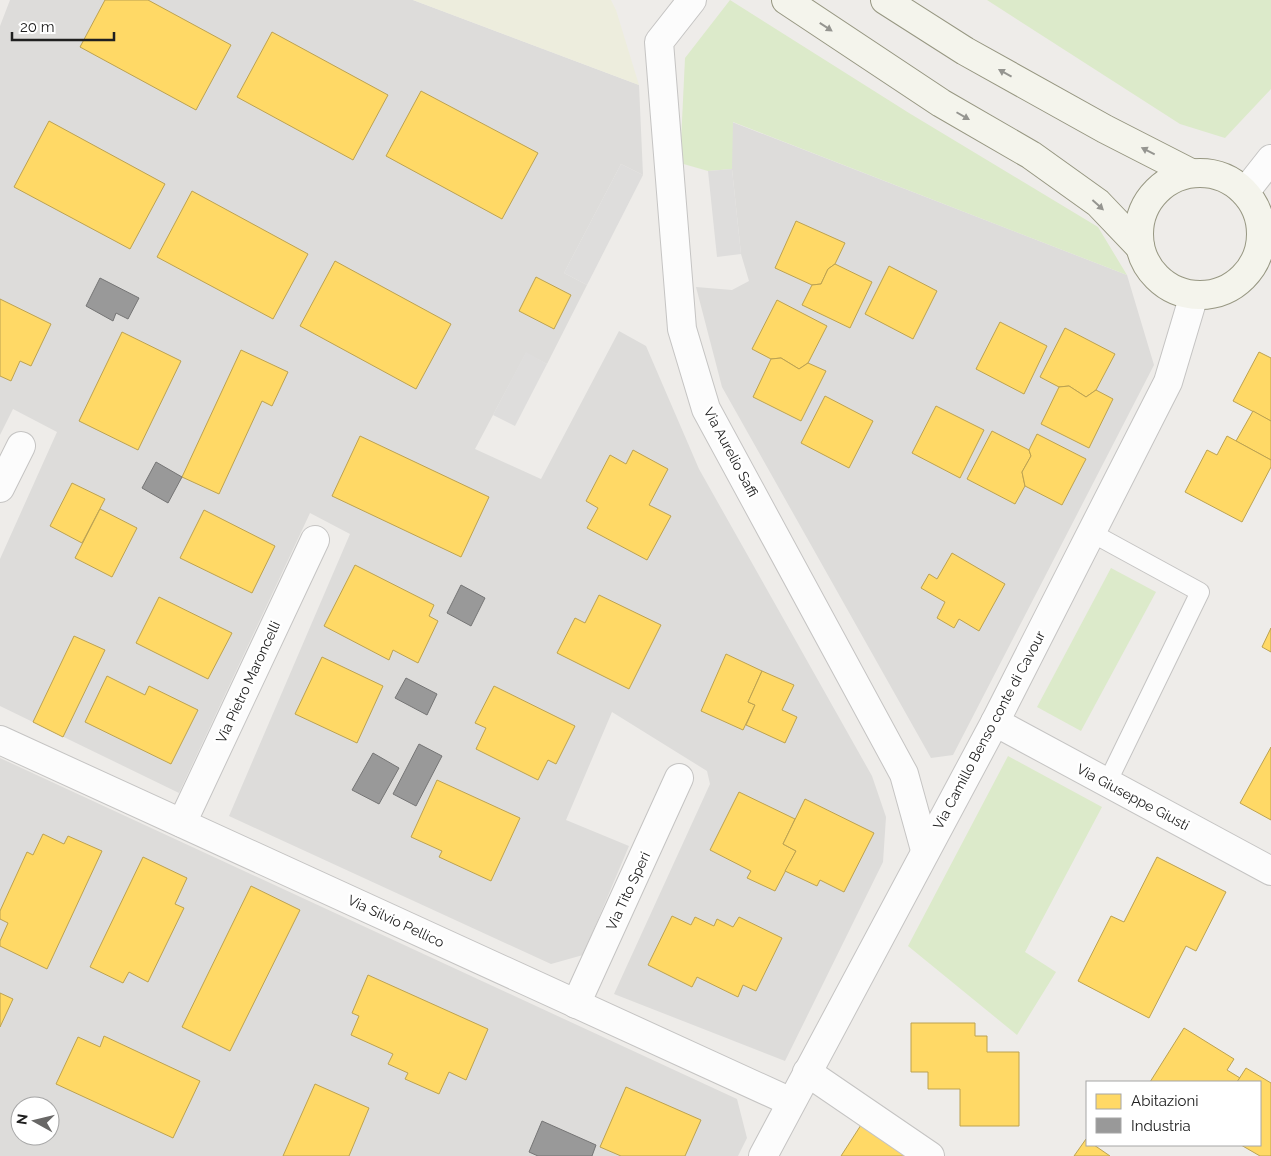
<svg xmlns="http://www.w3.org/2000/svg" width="1271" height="1156" font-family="Raleway,sans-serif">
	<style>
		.residential { fill: #dddcda; fill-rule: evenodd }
		.farmland { fill: #ededdd }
		.grass { fill: #dceaca }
		.parking { fill: #dedddc }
		.homes { fill: #ffd966; stroke: #bca251 }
		.industry { fill: #999; stroke: #757575 }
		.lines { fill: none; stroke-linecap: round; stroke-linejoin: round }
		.lane-casing { stroke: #c5c4c3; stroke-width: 20 }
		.street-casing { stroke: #c5c4c3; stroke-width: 30 }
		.secondary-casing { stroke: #979782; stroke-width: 30 }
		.lane { stroke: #fcfcfc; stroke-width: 18 }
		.street { stroke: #fcfcfc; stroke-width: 28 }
		.secondary { stroke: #f4f4ec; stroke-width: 28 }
		.oneway { fill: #959590 }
		.labels { text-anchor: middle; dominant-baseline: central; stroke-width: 5; stroke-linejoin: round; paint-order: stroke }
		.street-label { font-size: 14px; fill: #202020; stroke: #fff }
	</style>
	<rect width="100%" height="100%" fill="#eeece9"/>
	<g class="residential">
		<polygon points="10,0 413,0 639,85 643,175 621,164 564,273 587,285 547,364 526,353 475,449 541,479 619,331 646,346 699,469 872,776 886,817 883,862 785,1061 614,994 710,784 707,771 612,712 566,820 629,846 583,955 551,964 229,816 350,534 310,513 179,793 0,706 0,559 57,432 13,409 0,435 0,26"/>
		<polygon points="732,122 1127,275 1154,365 953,755 931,758 722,387 696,287 732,290 749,281 741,254 732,169"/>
		<path d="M0,758l737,341 10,39 -9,18h-738zM20,1106h30v30h-30z"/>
	</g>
	<polygon class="farmland" points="413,0 611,0 616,10 639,85"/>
	<g class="grass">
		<polygon points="730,0 909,113 1098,227 1127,275 733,122 732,169 708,171 680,163 685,58"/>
		<polygon points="987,0 1271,0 1271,89 1225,138 1180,124"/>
		<polygon points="1111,568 1156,592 1081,731 1037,707"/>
		<polygon points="1008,756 1102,807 1025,952 1056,972 1017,1035 908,946"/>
	</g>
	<g class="parking">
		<polygon points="621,164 643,175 587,285 564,273"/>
		<polygon points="732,169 741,254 717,257 708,171"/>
		<polygon points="526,352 547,364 515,426 493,415"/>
	</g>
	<g class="homes">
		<polygon points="105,0 148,0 231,45 196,110 80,47"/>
		<polygon points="272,32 388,95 353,160 237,97"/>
		<polygon points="421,91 538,153 502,219 386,156"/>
		<polygon points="49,121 165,184 130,249 14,187"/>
		<polygon points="192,191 308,254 273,319 157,257"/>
		<polygon points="796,221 845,243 835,264 828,269 821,284 812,285 775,268"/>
		<polygon points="335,261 451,324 416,389 300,326"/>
		<polygon points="835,264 872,282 850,328 802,305 812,285 821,284 828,269"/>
		<polygon points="889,266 937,291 913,339 865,314"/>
		<polygon points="536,277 571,295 554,329 519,311"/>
		<polygon points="0,299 51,324 31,366 20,361 11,381 0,376"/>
		<polygon points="777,300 827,326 808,363 799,369 781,358 771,359 752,349"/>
		<polygon points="1000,322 1047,346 1024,394 976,369"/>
		<polygon points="1065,328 1115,354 1096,390 1086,397 1069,386 1059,387 1040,377"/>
		<polygon points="122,332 181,361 138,450 79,421"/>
		<polygon points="241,350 288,372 272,406 262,401 219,494 182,477"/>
		<polygon points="1259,352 1271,358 1271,421 1233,401"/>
		<polygon points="781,358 799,369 808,363 826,371 801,421 753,397 771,359"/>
		<polygon points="1069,386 1086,397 1096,390 1113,399 1089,448 1041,424 1059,387"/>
		<polygon points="825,396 873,421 849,468 801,443"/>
		<polygon points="936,406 984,430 960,478 912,453"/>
		<polygon points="1253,411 1271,421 1271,460 1236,441"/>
		<polygon points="992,431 1029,450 1031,456 1022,472 1025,486 1015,504 967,479"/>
		<polygon points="1037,434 1086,459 1062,505 1025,486 1022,472 1031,456 1029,450"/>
		<polygon points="360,436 489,497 461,557 332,496"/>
		<polygon points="1227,436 1271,460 1271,467 1242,522 1185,492 1207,450 1217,455"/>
		<polygon points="633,450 668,469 649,505 671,516 647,560 587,528 598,508 586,501 610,455 626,464"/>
		<polygon points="72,483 105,499 82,543 50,526"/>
		<polygon points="100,509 137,528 112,577 75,558"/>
		<polygon points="204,510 275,546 252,593 180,558"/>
		<polygon points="952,553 1005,584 979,631 959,619 954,628 937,618 945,602 921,588 929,574 937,579"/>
		<polygon points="355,565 434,605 429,616 438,621 418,663 393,650 389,660 324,626"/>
		<polygon points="599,595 661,625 629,689 557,653 575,618 585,623"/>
		<polygon points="159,597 232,633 208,679 136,643"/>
		<polygon points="1271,628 1271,652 1262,647"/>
		<polygon points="74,636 105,650 63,737 33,722"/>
		<polygon points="726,654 762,671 748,702 755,705 743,730 701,711"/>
		<polygon points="322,657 383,686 357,743 295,714"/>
		<polygon points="762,671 794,685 782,710 797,717 785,743 746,725 755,705 748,702"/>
		<polygon points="107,676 145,695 149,686 198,710 171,764 85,722"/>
		<polygon points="494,686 575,726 556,764 548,760 538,780 476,749 486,728 475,723"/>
		<polygon points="1271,747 1271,820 1240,803"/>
		<polygon points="437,780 520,818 491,881 439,857 442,851 411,837"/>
		<polygon points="739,792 795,819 783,844 796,851 775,891 747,878 751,871 710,850"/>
		<polygon points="805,799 874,833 844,892 820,880 817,886 785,871 796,851 783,844"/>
		<polygon points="43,834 64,844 68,836 102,851 47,969 0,946 0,941 8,923 0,919 0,911 27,852 33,855"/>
		<polygon points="143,857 187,878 175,904 184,908 148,982 129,972 123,983 90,967"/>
		<polygon points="1157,857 1226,892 1196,951 1186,946 1149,1018 1078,981 1111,916 1124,922"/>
		<polygon points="251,886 300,910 230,1051 182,1027"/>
		<polygon points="672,916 691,925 695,917 714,926 717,919 733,927 739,917 782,938 756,991 743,985 738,997 697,977 692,987 648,965"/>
		<polygon points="368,975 488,1029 466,1080 449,1072 439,1094 405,1079 408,1073 388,1064 393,1054 351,1035 359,1016 352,1013"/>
		<polygon points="0,993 13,999 0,1027"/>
		<polygon points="911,1023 975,1023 975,1036 987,1036 987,1052 1019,1052 1019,1126 960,1126 960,1089 928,1089 928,1072 911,1072"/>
		<polygon points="1184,1028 1234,1059 1227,1070 1240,1078 1237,1082 1150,1082"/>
		<polygon points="104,1036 200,1081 173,1138 56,1084 78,1037 100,1047"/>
		<polygon points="1246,1068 1271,1083 1271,1156 1260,1156 1241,1145 1260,1145 1260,1082 1237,1082"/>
		<polygon points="315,1084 369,1108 349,1156 283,1156"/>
		<polygon points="626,1087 701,1120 685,1156 621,1156 600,1147"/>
		<polygon points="861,1125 907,1156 841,1156"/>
		<polygon points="1086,1139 1087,1145 1094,1145 1110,1156 1074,1156"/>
	</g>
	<g class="industry">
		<polygon points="100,278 139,298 128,319 116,313 113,321 86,306"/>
		<polygon points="156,462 182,477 168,503 142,488"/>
		<polygon points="461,585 485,598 471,626 447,613"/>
		<polygon points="406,678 437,694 427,715 395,698"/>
		<polygon points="419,744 442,756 416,806 393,794"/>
		<polygon points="373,753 399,768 379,804 352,790"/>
		<polygon points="542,1121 596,1145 592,1156 538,1156 529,1152"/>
	</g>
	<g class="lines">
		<g class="lane-casing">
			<polyline id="lane" points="1092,533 1200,592 1107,783"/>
		</g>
		<g class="street-casing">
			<g id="street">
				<polyline points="692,0 659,42 682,329 706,409 904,774 925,850"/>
				<polyline points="1245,192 1271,159"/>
				<polyline points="0,488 21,446"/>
				<polyline points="995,722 1271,871"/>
				<polyline points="0,740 791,1102"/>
				<polyline points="182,823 315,540"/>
				<polyline points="576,1004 679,778"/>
				<polyline points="807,1072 930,1156"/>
				<polyline points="763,1156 995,722 1168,382 1194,295"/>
			</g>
		</g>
		<g class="secondary-casing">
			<g id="secondary">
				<polyline points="786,0 941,103 1031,155 1098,203 1140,247"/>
				<polyline points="885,0 965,51 1105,129 1191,173"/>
				<circle cx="1200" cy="234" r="61"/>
			</g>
		</g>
		<use href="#lane" class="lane"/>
		<use href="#street" class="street"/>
		<use href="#secondary" class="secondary"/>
	</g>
	<defs><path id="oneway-solid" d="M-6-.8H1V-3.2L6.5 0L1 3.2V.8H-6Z" transform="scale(1.25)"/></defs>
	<g class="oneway">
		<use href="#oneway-solid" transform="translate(826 27) rotate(33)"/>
		<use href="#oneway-solid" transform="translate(1005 73) rotate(-151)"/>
		<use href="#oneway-solid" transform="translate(963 116) rotate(30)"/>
		<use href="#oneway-solid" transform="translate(1148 151) rotate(-153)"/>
		<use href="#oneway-solid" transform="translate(1098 205) rotate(42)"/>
	</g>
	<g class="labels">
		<g class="street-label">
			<text transform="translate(731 452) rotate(62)">Via Aurelio Saffi</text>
			<text transform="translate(248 682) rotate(-65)">Via Pietro Maroncelli</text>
			<text transform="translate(989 730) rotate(-62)">Via Camillo Benso conte di Cavour</text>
			<text transform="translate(1133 797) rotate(28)">Via Giuseppe Giusti</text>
			<text transform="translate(628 891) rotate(-65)">Via Tito Speri</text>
			<text transform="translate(396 921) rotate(25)">Via Silvio Pellico</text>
		</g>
	</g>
	<rect x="1086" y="1081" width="175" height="65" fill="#ffffff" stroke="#a6a6a6"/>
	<rect x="1096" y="1094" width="25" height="15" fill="#ffd966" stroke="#a6a6a6"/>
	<text x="1131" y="1106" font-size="15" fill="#202020">Abitazioni</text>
	<rect x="1096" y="1118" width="25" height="15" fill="#999999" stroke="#a6a6a6"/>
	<text x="1131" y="1131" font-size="15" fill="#202020">Industria</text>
	<g transform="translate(35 1121) rotate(278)"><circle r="24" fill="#ffffff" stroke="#a6a6a6"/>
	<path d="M0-4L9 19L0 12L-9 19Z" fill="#686766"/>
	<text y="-8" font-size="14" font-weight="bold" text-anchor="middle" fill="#202020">N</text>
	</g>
	<path d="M12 32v8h102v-8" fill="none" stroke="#202020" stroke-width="2.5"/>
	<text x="20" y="32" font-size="15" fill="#202020" stroke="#ffffff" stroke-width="4" paint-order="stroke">20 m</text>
</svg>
